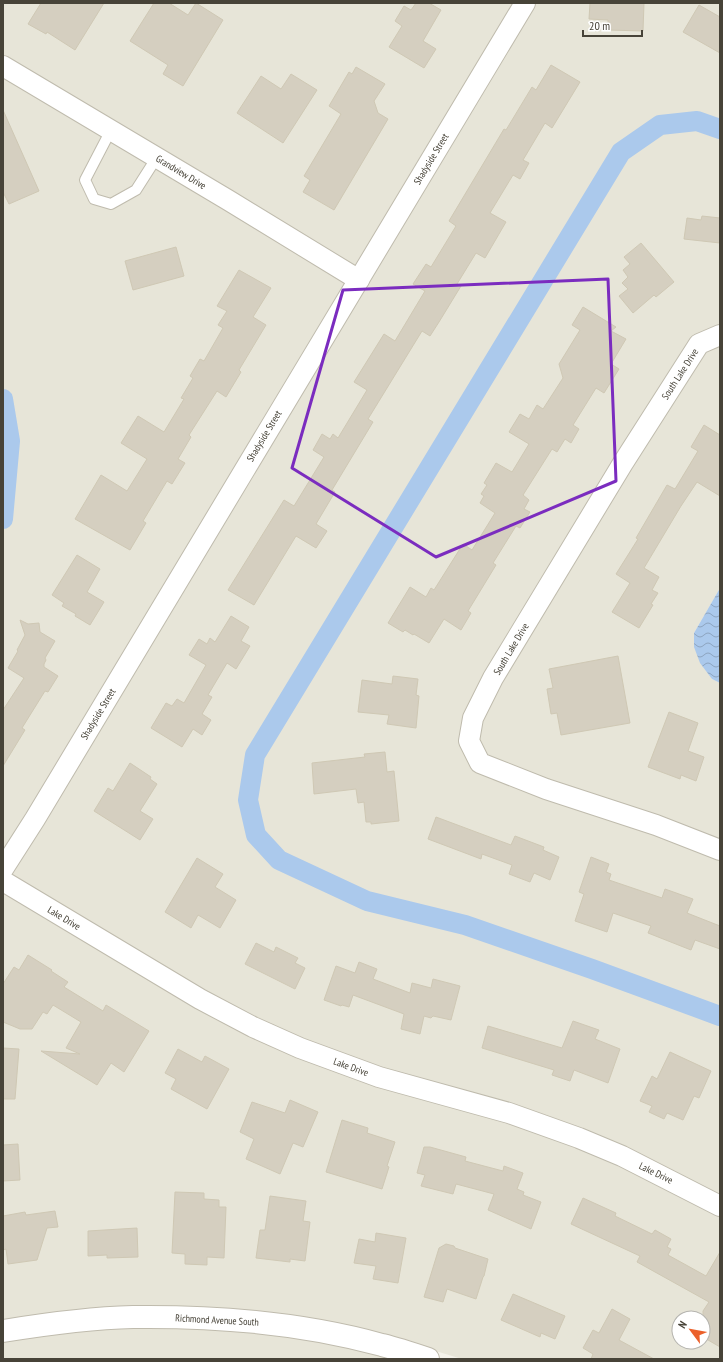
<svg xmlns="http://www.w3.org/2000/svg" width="723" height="1362" font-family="'PT Sans Narrow',sans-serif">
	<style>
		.residential { fill: #e7e5d8; fill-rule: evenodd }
		.water { fill: url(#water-waves) }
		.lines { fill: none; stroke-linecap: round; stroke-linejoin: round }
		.canal { stroke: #abc9ec; stroke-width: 20 }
		.building { fill: #d5cfc0; stroke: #cfc8b4 }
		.service-casing { stroke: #bfbbad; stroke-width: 12 }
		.minor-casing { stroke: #bfbbad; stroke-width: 22 }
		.tertiary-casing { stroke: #bfbbad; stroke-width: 24 }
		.service { stroke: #fff; stroke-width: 10 }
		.minor { stroke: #fff; stroke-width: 20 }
		.tertiary { stroke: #fff; stroke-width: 22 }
		.marked { fill: none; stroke: #7b2cbf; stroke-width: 3; stroke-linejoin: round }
		.labels { text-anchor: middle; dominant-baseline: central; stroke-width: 3; stroke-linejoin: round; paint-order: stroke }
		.street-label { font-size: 10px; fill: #474338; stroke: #fff }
	</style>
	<defs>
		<pattern id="water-waves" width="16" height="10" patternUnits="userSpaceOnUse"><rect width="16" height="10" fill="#abc9ec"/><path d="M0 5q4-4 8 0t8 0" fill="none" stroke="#8da5c0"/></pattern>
	</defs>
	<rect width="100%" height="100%" fill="#f4f2ea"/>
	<g class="residential">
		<path d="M3,3h717v585l-26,45 18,46 8,4v676h-258l-79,-24 -253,-28 -70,5 -57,8zM679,1318h24v24h-24z"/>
		<polygon points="133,1328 205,1329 276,1335 345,1347 393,1359 3,1359 3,1341 65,1332"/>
	</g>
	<polygon class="water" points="720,588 720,683 712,679 700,663 694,647 694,633"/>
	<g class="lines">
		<g class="canal">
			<polyline points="720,129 697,121 660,125 621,152 255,755 248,800 256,835 279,860 367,901 465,925 592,969 720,1016"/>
			<polyline points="3,399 10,441 3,519"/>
		</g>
	</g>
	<g class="building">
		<polygon points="41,3 104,3 75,50 47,32 46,34 28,24"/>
		<polygon points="154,3 169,3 188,15 196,3 223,20 183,86 163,74 168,65 130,41"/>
		<polygon points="416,3 429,3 441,10 423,41 436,49 424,68 389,47 402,26 395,21 404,6 411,10"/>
		<polygon points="590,3 644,3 643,31 608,30 608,20 589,19"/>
		<polygon points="699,5 720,17 720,53 683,32"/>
		<polygon points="551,65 580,82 552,128 545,123 523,160 529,163 520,179 513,175 490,213 506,222 485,258 476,253 457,284 461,286 439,322 430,336 422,331 368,419 373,422 332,490 335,492 316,524 327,531 316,548 296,536 254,605 228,590 284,500 294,506 324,457 313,450 322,434 330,439 333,434 338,438 367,390 354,382 384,334 395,341 425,291 413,284 426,264 431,267 456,226 449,221 504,129 506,130 532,87 536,90"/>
		<polygon points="356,67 385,84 374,101 378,113 388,119 334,210 303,192 310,180 304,176 341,114 329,106 349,72 352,74"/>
		<polygon points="291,74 317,90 283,143 237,113 261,76 281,89"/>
		<polygon points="3,110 39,191 9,204 3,192"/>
		<polygon points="702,216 720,218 720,243 684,239 687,218 701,220"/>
		<polygon points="641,243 674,282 656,297 654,295 633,313 619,296 628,289 622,283 628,277 623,270 630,264 624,257"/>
		<polygon points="176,247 184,276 133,290 125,261"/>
		<polygon points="239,270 271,288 253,317 266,325 239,370 241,372 226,397 217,391 189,435 191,437 178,459 185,463 172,484 167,481 143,521 146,523 130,550 75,519 101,475 127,491 147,459 121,443 138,416 164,432 184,399 181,398 193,378 190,376 200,359 204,361 223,328 218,325 227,311 217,306"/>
		<polygon points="583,307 616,327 611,331 626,339 611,364 619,369 604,393 596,388 573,425 579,429 571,443 565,439 557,452 552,449 523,495 529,500 524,509 530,512 520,528 516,526 493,563 496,565 468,611 471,613 461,630 444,619 429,643 414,634 413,635 405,630 403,632 388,623 410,587 426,597 431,588 434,590 463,544 472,550 495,513 480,503 484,496 481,494 487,485 484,483 496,463 512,472 529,444 509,432 520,414 529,419 537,405 543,409 563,378 559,364 580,330 572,325"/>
		<polygon points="704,425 720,435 720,496 697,482 681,506 644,568 659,577 652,590 658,593 651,604 653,605 639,628 612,612 630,583 616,574 638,539 636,538 667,485 675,489 698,451 691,447"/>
		<polygon points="77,555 100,569 87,592 104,602 90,625 75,616 76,614 62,606 64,603 52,595"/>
		<polygon points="231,616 249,627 241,641 250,646 236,669 227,663 208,695 212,697 202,714 211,720 202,735 193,729 182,747 151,728 166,703 172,706 177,699 184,703 206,665 189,655 199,639 207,644 210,638 215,642"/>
		<polygon points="20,620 28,624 39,623 40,632 55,641 45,658 46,660 44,664 44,667 58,676 48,692 45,691 22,728 25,730 3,766 3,710 24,678 8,668 18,651 17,650 25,635"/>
		<polygon points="618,656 630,723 561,735 557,713 551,714 547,689 553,688 549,669"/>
		<polygon points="393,676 418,679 416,695 419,696 416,728 387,724 389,715 358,712 362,680 392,684"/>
		<polygon points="669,712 698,723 688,751 704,757 696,781 681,775 680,779 648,767"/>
		<polygon points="385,752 387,772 394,771 399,821 371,824 371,822 366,822 364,802 358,803 356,789 314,794 312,763 365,757 364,754"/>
		<polygon points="130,763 151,777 150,779 157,784 140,811 153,819 140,840 94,811 108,788 113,791"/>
		<polygon points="436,817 511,845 515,836 544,847 543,850 559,857 550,880 534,873 530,882 509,874 512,865 482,854 481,859 428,839"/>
		<polygon points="591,857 609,864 606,872 611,874 609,880 662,898 665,889 693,899 687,913 720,926 720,949 695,940 691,950 648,933 651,926 613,913 607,932 575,921 584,894 579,892"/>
		<polygon points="197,858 223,874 215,887 236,900 220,928 198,915 191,928 165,912"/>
		<polygon points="256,943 274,952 276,947 298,958 295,963 305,968 295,989 245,964"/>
		<polygon points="28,955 52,970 51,971 68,982 64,987 103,1011 106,1005 149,1031 124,1072 111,1063 97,1085 41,1051 80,1054 66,1048 81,1022 53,1005 47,1014 43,1012 32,1029 20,1029 3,1022 3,984 14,967 19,970"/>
		<polygon points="359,962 377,969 373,979 410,993 412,983 431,988 433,979 460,986 451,1020 433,1016 431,1018 424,1016 420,1034 401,1029 404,1014 353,995 349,1007 342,1005 341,1006 324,1000 336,966 355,973"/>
		<polygon points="573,1021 599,1030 595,1039 620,1049 608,1083 574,1070 570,1081 552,1075 554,1070 482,1048 488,1026 562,1048"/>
		<polygon points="3,1048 19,1049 15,1099 3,1099"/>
		<polygon points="178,1049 202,1062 205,1056 229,1069 207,1109 171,1089 176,1079 165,1073"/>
		<polygon points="670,1052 711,1071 699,1098 694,1096 683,1120 667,1113 664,1119 649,1112 652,1106 640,1101 652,1076 657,1079"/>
		<polygon points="290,1100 318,1112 303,1147 293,1143 280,1174 246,1159 254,1139 240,1132 252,1102 285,1113"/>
		<polygon points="342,1120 368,1128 367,1133 395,1142 387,1166 389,1167 382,1189 326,1172"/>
		<polygon points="18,1144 20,1180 3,1181 3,1145"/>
		<polygon points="424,1147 430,1147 466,1157 465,1161 503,1171 504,1166 523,1173 517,1189 524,1192 523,1195 541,1202 531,1229 488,1210 494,1194 456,1184 453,1194 421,1186 425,1175 417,1173"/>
		<polygon points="175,1192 204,1193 204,1199 219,1200 219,1207 226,1207 224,1258 207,1257 207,1265 185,1264 185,1254 172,1253"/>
		<polygon points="270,1196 306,1201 303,1221 310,1222 305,1261 290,1259 290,1262 256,1258 260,1230 265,1230"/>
		<polygon points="583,1198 616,1213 615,1216 652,1234 655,1230 671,1239 667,1247 671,1249 668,1255 706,1276 720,1252 720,1347 703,1337 703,1311 709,1302 637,1262 640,1256 571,1224"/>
		<polygon points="55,1211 58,1227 47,1228 37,1260 8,1264 6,1249 3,1250 3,1216 25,1212 26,1215"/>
		<polygon points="137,1228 138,1257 107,1258 107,1255 88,1256 88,1231"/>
		<polygon points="376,1233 406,1238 398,1283 373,1279 376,1266 354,1263 359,1239 375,1242"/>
		<polygon points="446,1244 454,1246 455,1248 488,1259 484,1276 483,1277 476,1299 447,1289 443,1302 424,1297 439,1248"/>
		<polygon points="513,1294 565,1316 555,1339 541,1333 540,1337 501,1320"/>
		<polygon points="612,1309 630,1319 619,1340 654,1359 591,1359 593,1354 583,1348 593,1330 599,1333"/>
	</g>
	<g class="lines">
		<g class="service-casing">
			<polyline id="service" points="111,130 85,180 94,199 111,204 136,190 157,157"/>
		</g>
		<g class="minor-casing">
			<g id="minor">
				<polyline points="3,66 228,200 359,280"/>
				<polyline points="720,335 699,344 623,463 493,678 473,718 469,741 480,763 546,789 656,825 720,850"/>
				<polyline points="3,869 35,819 525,3"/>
				<polyline points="3,881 200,999 253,1027 300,1048 379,1077 509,1113 579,1138 622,1156 720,1206"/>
			</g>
		</g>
		<g class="tertiary-casing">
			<path id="tertiary" d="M3,1331c43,-7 86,-13 130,-14 82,-1 170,6 249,28 16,4 31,9 46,14"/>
		</g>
		<use href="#service" class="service"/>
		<use href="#minor" class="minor"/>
		<use href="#tertiary" class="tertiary"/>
	</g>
	<path class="marked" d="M608,279l8,202 -180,76 -144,-89 51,-178z"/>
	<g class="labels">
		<g class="street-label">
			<text transform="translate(431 159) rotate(-59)">Shadyside Street</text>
			<text transform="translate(181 172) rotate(31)">Grandview Drive</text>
			<text transform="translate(680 374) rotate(-57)">South Lake Drive</text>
			<text transform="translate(264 436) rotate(-59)">Shadyside Street</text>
			<text transform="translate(511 649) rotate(-59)">South Lake Drive</text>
			<text transform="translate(98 714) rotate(-59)">Shadyside Street</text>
			<text transform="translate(64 918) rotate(31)">Lake Drive</text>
			<text transform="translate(351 1067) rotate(20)">Lake Drive</text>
			<text transform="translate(656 1173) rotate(26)">Lake Drive</text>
			<text transform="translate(217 1320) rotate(3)">Richmond Avenue South</text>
		</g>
	</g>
	<rect width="723" height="1362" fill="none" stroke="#474338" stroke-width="8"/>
	<g transform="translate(691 1330) rotate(302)"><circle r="19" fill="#ffffff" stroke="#b5b4af"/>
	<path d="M0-3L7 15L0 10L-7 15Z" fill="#eb602a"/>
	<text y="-6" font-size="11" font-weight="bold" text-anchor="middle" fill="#474338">N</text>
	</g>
	<path d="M583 30v6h59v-6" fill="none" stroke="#474338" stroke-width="2"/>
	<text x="589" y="30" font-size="12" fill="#474338" stroke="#ffffff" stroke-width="3" paint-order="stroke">20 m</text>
</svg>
